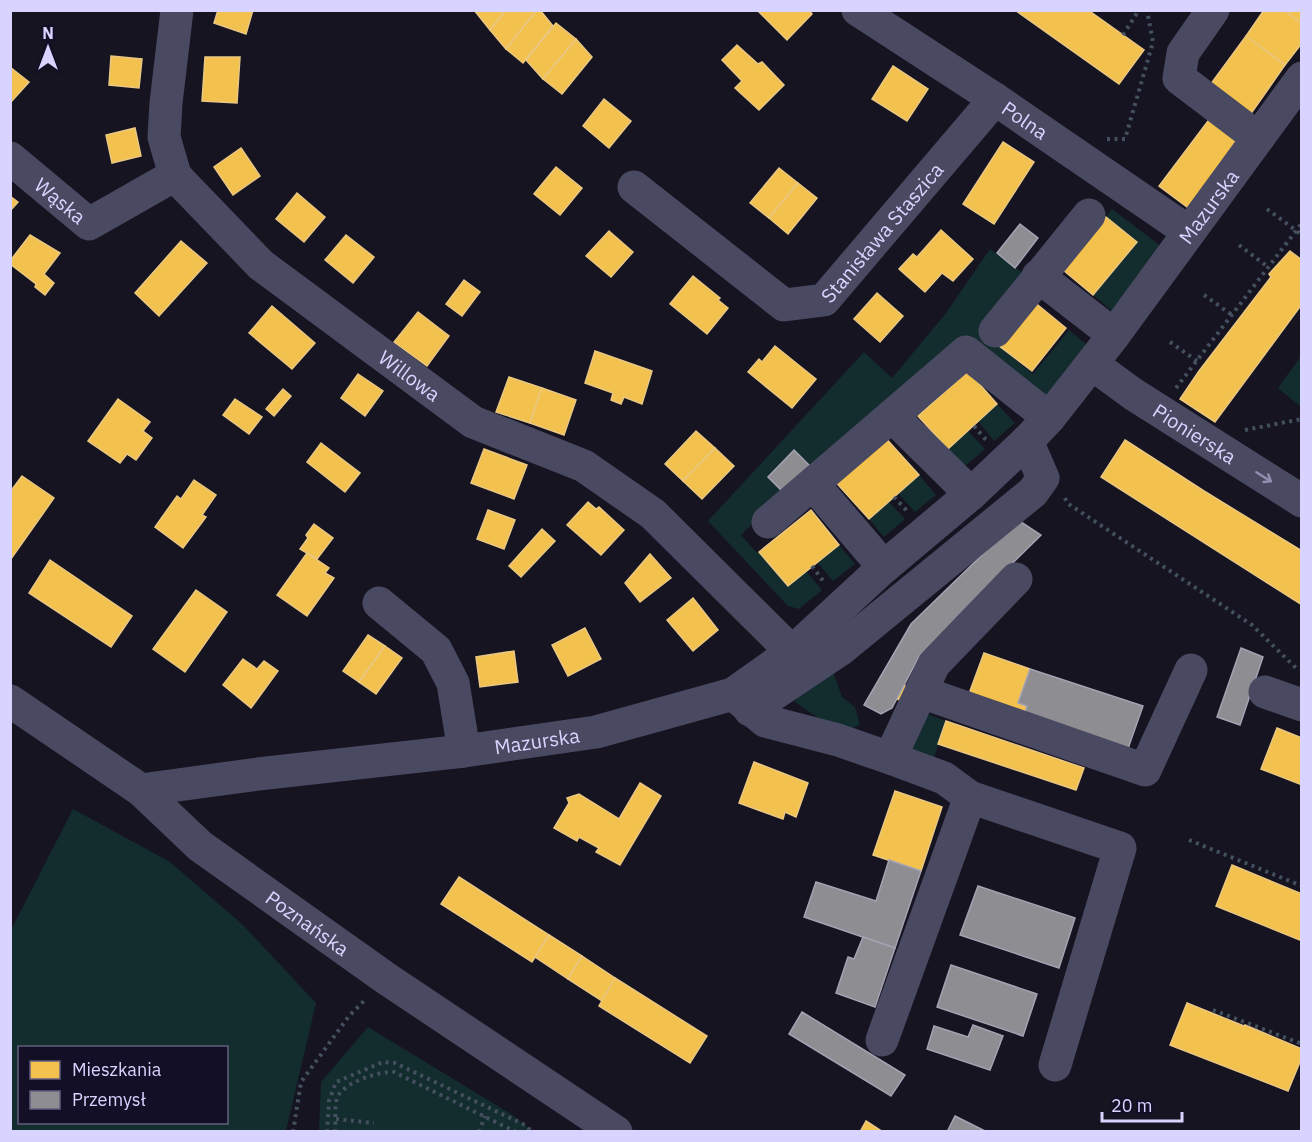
<svg xmlns="http://www.w3.org/2000/svg" width="1312" height="1142" font-family="'IBM Plex Sans',sans-serif">
	<style>
		.green { fill: #132c2d; fill-rule: evenodd }
		.homes { fill: #f2c14e; stroke: #eac783; stroke-width: 1.5 }
		.industry { fill: #8d8d92; stroke: #a4a2b3; stroke-width: 1.5 }
		.lines { fill: none; stroke-linecap: round; stroke-linejoin: round }
		.path { stroke: #44505f; stroke-width: 4; stroke-dasharray: 3 4.5; stroke-linecap: butt }
		.minor { stroke: #4a4962; stroke-width: 33 }
		.oneway { stroke: #928eb0 }
		.labels { text-anchor: middle; dominant-baseline: central; stroke-width: 6; stroke-linejoin: round; paint-order: stroke }
		.street-label { font-size: 20px; fill: #d9d4ff; stroke: #130f26 }
	</style>
	<rect width="100%" height="100%" fill="#161421"/>
	<g class="green">
		<polygon points="1112,209 1162,247 1112,311 1093,295 1136,242 1106,217"/>
		<polygon points="990,249 1027,276 986,336 1033,374 1069,330 1086,344 1043,399 972,336 896,405 811,467 794,451 784,493 741,535 757,553 759,552 787,586 806,571 822,590 799,609 788,606 708,521 864,352 892,378 946,313"/>
		<polygon points="1301,356 1302,407 1301,407 1278,388"/>
		<polygon points="997,404 1015,423 994,441 978,421"/>
		<polygon points="968,431 985,449 964,467 948,449"/>
		<polygon points="919,475 936,495 915,512 898,493"/>
		<polygon points="889,502 905,519 884,537 869,519"/>
		<polygon points="839,545 855,564 833,581 817,562"/>
		<polygon points="831,666 842,697 855,707 860,725 847,730 830,726 795,702 799,687"/>
		<polygon points="927,714 946,721 934,758 910,748"/>
		<path d="M73,809l97,53 73,63 73,78 -30,128h-275v-201zM20,1048h206v74h-206z"/>
		<polygon points="368,1027 511,1114 533,1131 319,1131 321,1082"/>
	</g>
	<g class="homes">
		<polygon points="218,10 253,10 246,34 214,23"/>
		<polygon points="474,10 506,10 490,30"/>
		<polygon points="506,10 537,10 506,49 490,30"/>
		<polygon points="537,10 540,10 553,26 523,63 506,49"/>
		<polygon points="757,10 809,10 812,14 787,40"/>
		<polygon points="1015,10 1088,10 1144,50 1119,84"/>
		<polygon points="1264,10 1284,10 1302,24 1302,43 1285,65 1246,36"/>
		<polygon points="1284,10 1302,10 1302,24"/>
		<polygon points="556,23 576,39 543,79 526,60"/>
		<polygon points="1246,36 1285,65 1250,115 1210,85"/>
		<polygon points="576,39 592,57 562,94 543,79"/>
		<polygon points="737,45 758,64 762,62 784,85 759,110 735,88 742,81 722,60"/>
		<polygon points="111,56 142,59 139,88 109,85"/>
		<polygon points="205,57 240,57 237,103 202,101"/>
		<polygon points="893,66 928,89 907,121 872,99"/>
		<polygon points="10,67 29,82 10,103"/>
		<polygon points="604,99 631,121 609,148 583,126"/>
		<polygon points="1211,117 1242,142 1191,210 1159,186"/>
		<polygon points="135,128 141,156 112,163 106,135"/>
		<polygon points="1003,142 1034,162 994,224 963,204"/>
		<polygon points="241,148 260,176 233,195 214,167"/>
		<polygon points="556,167 582,188 560,215 534,194"/>
		<polygon points="779,168 798,183 769,218 750,203"/>
		<polygon points="798,183 817,198 788,234 769,218"/>
		<polygon points="297,193 325,217 304,242 276,219"/>
		<polygon points="10,196 18,202 10,211"/>
		<polygon points="1106,217 1137,242 1093,295 1063,270"/>
		<polygon points="941,230 973,259 953,281 942,273 925,292 899,269 913,254 917,257"/>
		<polygon points="609,231 633,252 611,277 586,256"/>
		<polygon points="30,235 60,253 44,274 54,283 45,295 35,287 36,284 10,264 10,261"/>
		<polygon points="346,235 374,257 353,283 325,260"/>
		<polygon points="181,241 207,263 159,316 135,293"/>
		<polygon points="1290,251 1302,260 1302,304 1215,422 1180,399 1199,371 1271,277 1269,274"/>
		<polygon points="693,276 720,298 718,300 728,308 707,334 670,304"/>
		<polygon points="464,280 480,292 462,316 446,304"/>
		<polygon points="877,293 903,316 880,342 854,319"/>
		<polygon points="1033,301 1066,328 1032,371 998,345"/>
		<polygon points="272,306 315,343 292,369 249,333"/>
		<polygon points="418,312 449,336 427,366 394,342"/>
		<polygon points="775,346 816,379 792,408 748,372 759,359 762,362"/>
		<polygon points="595,351 652,371 642,404 624,397 621,404 611,400 613,393 585,383"/>
		<polygon points="968,371 997,404 948,449 918,416"/>
		<polygon points="358,374 383,391 365,416 341,398"/>
		<polygon points="509,377 542,388 530,423 496,412"/>
		<polygon points="542,388 576,400 564,435 530,423"/>
		<polygon points="283,389 291,396 274,416 266,409"/>
		<polygon points="118,399 150,422 143,431 152,438 136,460 127,454 120,463 88,441"/>
		<polygon points="235,399 262,417 249,434 223,415"/>
		<polygon points="696,431 715,448 683,481 665,464"/>
		<polygon points="882,434 919,475 869,519 832,478"/>
		<polygon points="1125,440 1204,491 1302,551 1302,605 1101,477"/>
		<polygon points="321,443 360,473 345,492 307,462"/>
		<polygon points="715,448 734,466 702,499 683,481"/>
		<polygon points="484,449 527,465 514,499 471,483"/>
		<polygon points="22,476 54,498 11,559 10,492"/>
		<polygon points="194,480 216,495 202,515 206,517 183,548 155,527 177,496 181,499"/>
		<polygon points="588,502 596,509 599,507 624,530 601,555 567,525"/>
		<polygon points="488,510 515,520 504,549 477,539"/>
		<polygon points="811,510 839,545 788,586 759,552"/>
		<polygon points="314,524 333,538 317,559 300,549 308,538 306,535"/>
		<polygon points="542,529 555,541 521,577 509,566"/>
		<polygon points="307,553 329,568 325,573 334,578 307,616 277,595"/>
		<polygon points="650,554 671,578 640,602 625,583"/>
		<polygon points="50,560 132,616 111,647 29,593"/>
		<polygon points="196,590 227,612 185,672 153,649"/>
		<polygon points="693,598 718,630 693,651 667,620"/>
		<polygon points="585,628 601,659 568,676 552,645"/>
		<polygon points="368,635 385,646 359,682 343,671"/>
		<polygon points="385,646 402,658 376,694 359,682"/>
		<polygon points="514,651 518,682 480,687 476,657"/>
		<polygon points="984,653 1030,669 1018,703 1027,706 1022,722 983,709 970,691"/>
		<polygon points="243,659 257,669 264,661 278,671 251,708 223,685"/>
		<polygon points="904,685 914,690 906,703 897,699"/>
		<polygon points="946,721 1084,768 1076,790 938,744"/>
		<polygon points="1277,728 1302,738 1302,785 1261,769"/>
		<polygon points="754,762 808,783 796,817 785,812 783,819 739,803"/>
		<polygon points="640,783 661,796 620,865 596,852 599,848 579,837 577,841 554,828 569,803 567,798 579,794 619,819"/>
		<polygon points="895,791 942,807 921,871 873,855"/>
		<polygon points="1232,865 1302,894 1302,941 1216,906"/>
		<polygon points="459,877 549,935 532,962 441,904"/>
		<polygon points="549,935 582,956 568,979 535,957"/>
		<polygon points="582,956 615,978 602,1001 568,979"/>
		<polygon points="615,978 707,1036 690,1063 599,1006"/>
		<polygon points="1187,1003 1244,1026 1245,1025 1302,1049 1302,1057 1288,1091 1170,1045"/>
		<polygon points="866,1121 883,1132 860,1132"/>
	</g>
	<g class="industry">
		<polygon points="1020,224 1038,238 1015,268 997,253"/>
		<polygon points="794,450 811,467 788,497 768,477"/>
		<polygon points="1018,520 1041,535 920,655 892,708 881,714 864,705 911,624"/>
		<polygon points="1241,648 1263,657 1240,725 1217,717"/>
		<polygon points="1030,669 1143,706 1125,757 1022,722 1027,706 1018,703"/>
		<polygon points="889,860 921,871 895,948 804,917 816,882 876,901"/>
		<polygon points="978,886 1075,918 1059,968 960,935"/>
		<polygon points="863,937 895,948 875,1007 836,993 848,957 854,959"/>
		<polygon points="951,965 1037,994 1023,1036 937,1007"/>
		<polygon points="802,1012 905,1075 891,1096 789,1034"/>
		<polygon points="973,1025 1003,1036 990,1070 927,1049 934,1026 968,1037"/>
		<polygon points="955,1116 987,1132 947,1132"/>
	</g>
	<g class="lines">
		<g class="path">
			<polyline points="1123,35 1139,10"/>
			<polyline points="1107,139 1125,139 1153,42 1147,10"/>
			<polyline points="1267,209 1302,235"/>
			<polyline points="1239,245 1268,267"/>
			<polyline points="1204,295 1232,315"/>
			<polyline points="1170,342 1197,361"/>
			<polyline points="1176,388 1302,223"/>
			<polyline points="974,426 987,441"/>
			<polyline points="1245,430 1302,419"/>
			<polyline points="894,497 908,512"/>
			<polyline points="1065,498 1067,503 1252,625 1297,669"/>
			<polyline points="812,566 824,582"/>
			<polyline points="1189,840 1302,886"/>
			<polyline points="1213,1010 1302,1044"/>
			<polyline points="336,1119 374,1123"/>
			<polyline points="293,1132 301,1082 349,1016 366,999"/>
			<polyline points="327,1132 329,1101 336,1082 383,1062 395,1063 525,1125 532,1132"/>
			<path d="M335,1132c1,-11 -1,-24 2,-34 5,-15 42,-27 57,-26l122,60"/>
			<polyline points="479,1132 485,1116"/>
		</g>
		<g class="minor">
			<path id="s1" d="M177,10l-11,93 -2,34 11,38 7,8 79,82 212,157 111,44 69,48 139,138"/>
			<path id="s2" d="M858,10l137,89 194,133"/>
			<polyline points="1213,10 1183,53 1179,78 1258,138"/>
			<path id="s3" d="M10,158l79,66 86,-49"/>
			<path id="s4" d="M634,187l150,118 40,-5 171,-201"/>
			<polyline points="1038,276 1114,335"/>
			<polyline points="995,331 1089,215"/>
			<path id="s5" d="M1092,364l41,30 169,107"/>
			<polyline points="892,416 971,494"/>
			<polyline points="813,484 884,567"/>
			<polyline points="768,522 966,352 1049,418"/>
			<polyline points="379,603 436,650 453,683 464,751"/>
			<polyline points="921,692 1145,770 1191,670"/>
			<polyline points="1265,692 1302,705"/>
			<polyline points="733,694 765,721 838,740 890,758 944,778 970,797 1120,848 1055,1065"/>
			<path id="s6" d="M10,701l131,89 59,56 187,133 229,153"/>
			<polyline points="750,710 841,649 1033,492 1043,478 1027,441"/>
			<polyline points="890,758 934,664 1016,579"/>
			<path id="s7" d="M141,790l117,-16 206,-23 132,-19 137,-38 59,-42 92,-85 87,-73 56,-53 22,-23 65,-83 188,-257"/>
			<polyline points="882,1040 970,797"/>
		</g>
	</g>
	<defs><path id="oneway-shaft" d="M-6 0H5M1.5-3L5.5 0L1.5 3" fill="none" stroke-width="1.6" stroke-linecap="round" stroke-linejoin="round" transform="scale(1.5)"/></defs>
	<use class="oneway" href="#oneway-shaft" transform="translate(1264 477) rotate(32)"/>
	<g class="labels">
		<g class="street-label">
			<text stroke="none"><textPath href="#s2" startOffset="200">Polna</textPath></text>
			<text stroke="none"><textPath href="#s3" startOffset="66">Wąska</textPath></text>
			<text stroke="none"><textPath href="#s7" startOffset="1286">Mazurska</textPath></text>
			<text stroke="none"><textPath href="#s4" startOffset="320">Stanisława Staszica</textPath></text>
			<text stroke="none"><textPath href="#s1" startOffset="477">Willowa</textPath></text>
			<text stroke="none"><textPath href="#s5" startOffset="124">Pionierska</textPath></text>
			<text stroke="none"><textPath href="#s7" startOffset="399">Mazurska</textPath></text>
			<text stroke="none"><textPath href="#s6" startOffset="372">Poznańska</textPath></text>
		</g>
	</g>
	<rect width="1312" height="1142" fill="none" stroke="#d9d4ff" stroke-width="24"/>
	<rect x="18" y="1046" width="210" height="78" fill="#130f26" stroke="#625e7d" stroke-width="1.5"/>
	<rect x="30" y="1061" width="30" height="18" fill="#f2c14e" stroke="#625e7d" stroke-width="1.5"/>
	<text x="72" y="1076" font-size="18" fill="#d9d4ff">Mieszkania</text>
	<rect x="30" y="1091" width="30" height="18" fill="#8d8d92" stroke="#625e7d" stroke-width="1.5"/>
	<text x="72" y="1106" font-size="18" fill="#d9d4ff">Przemysł</text>
	<g transform="translate(48 48)" stroke="#130f26" stroke-width="4.5" paint-order="stroke">
	<path d="M0-4.5L10 22L0 15L-10 22Z" fill="#d9d4ff"/>
	<text y="-9" font-size="16" font-weight="bold" text-anchor="middle" fill="#d9d4ff">N</text>
	</g>
	<path d="M1102 1112v9h80v-9" fill="none" stroke="#d9d4ff" stroke-width="3"/>
	<text x="1111" y="1112" font-size="18" fill="#d9d4ff" stroke="#130f26" stroke-width="4.5" paint-order="stroke">20 m</text>
</svg>
